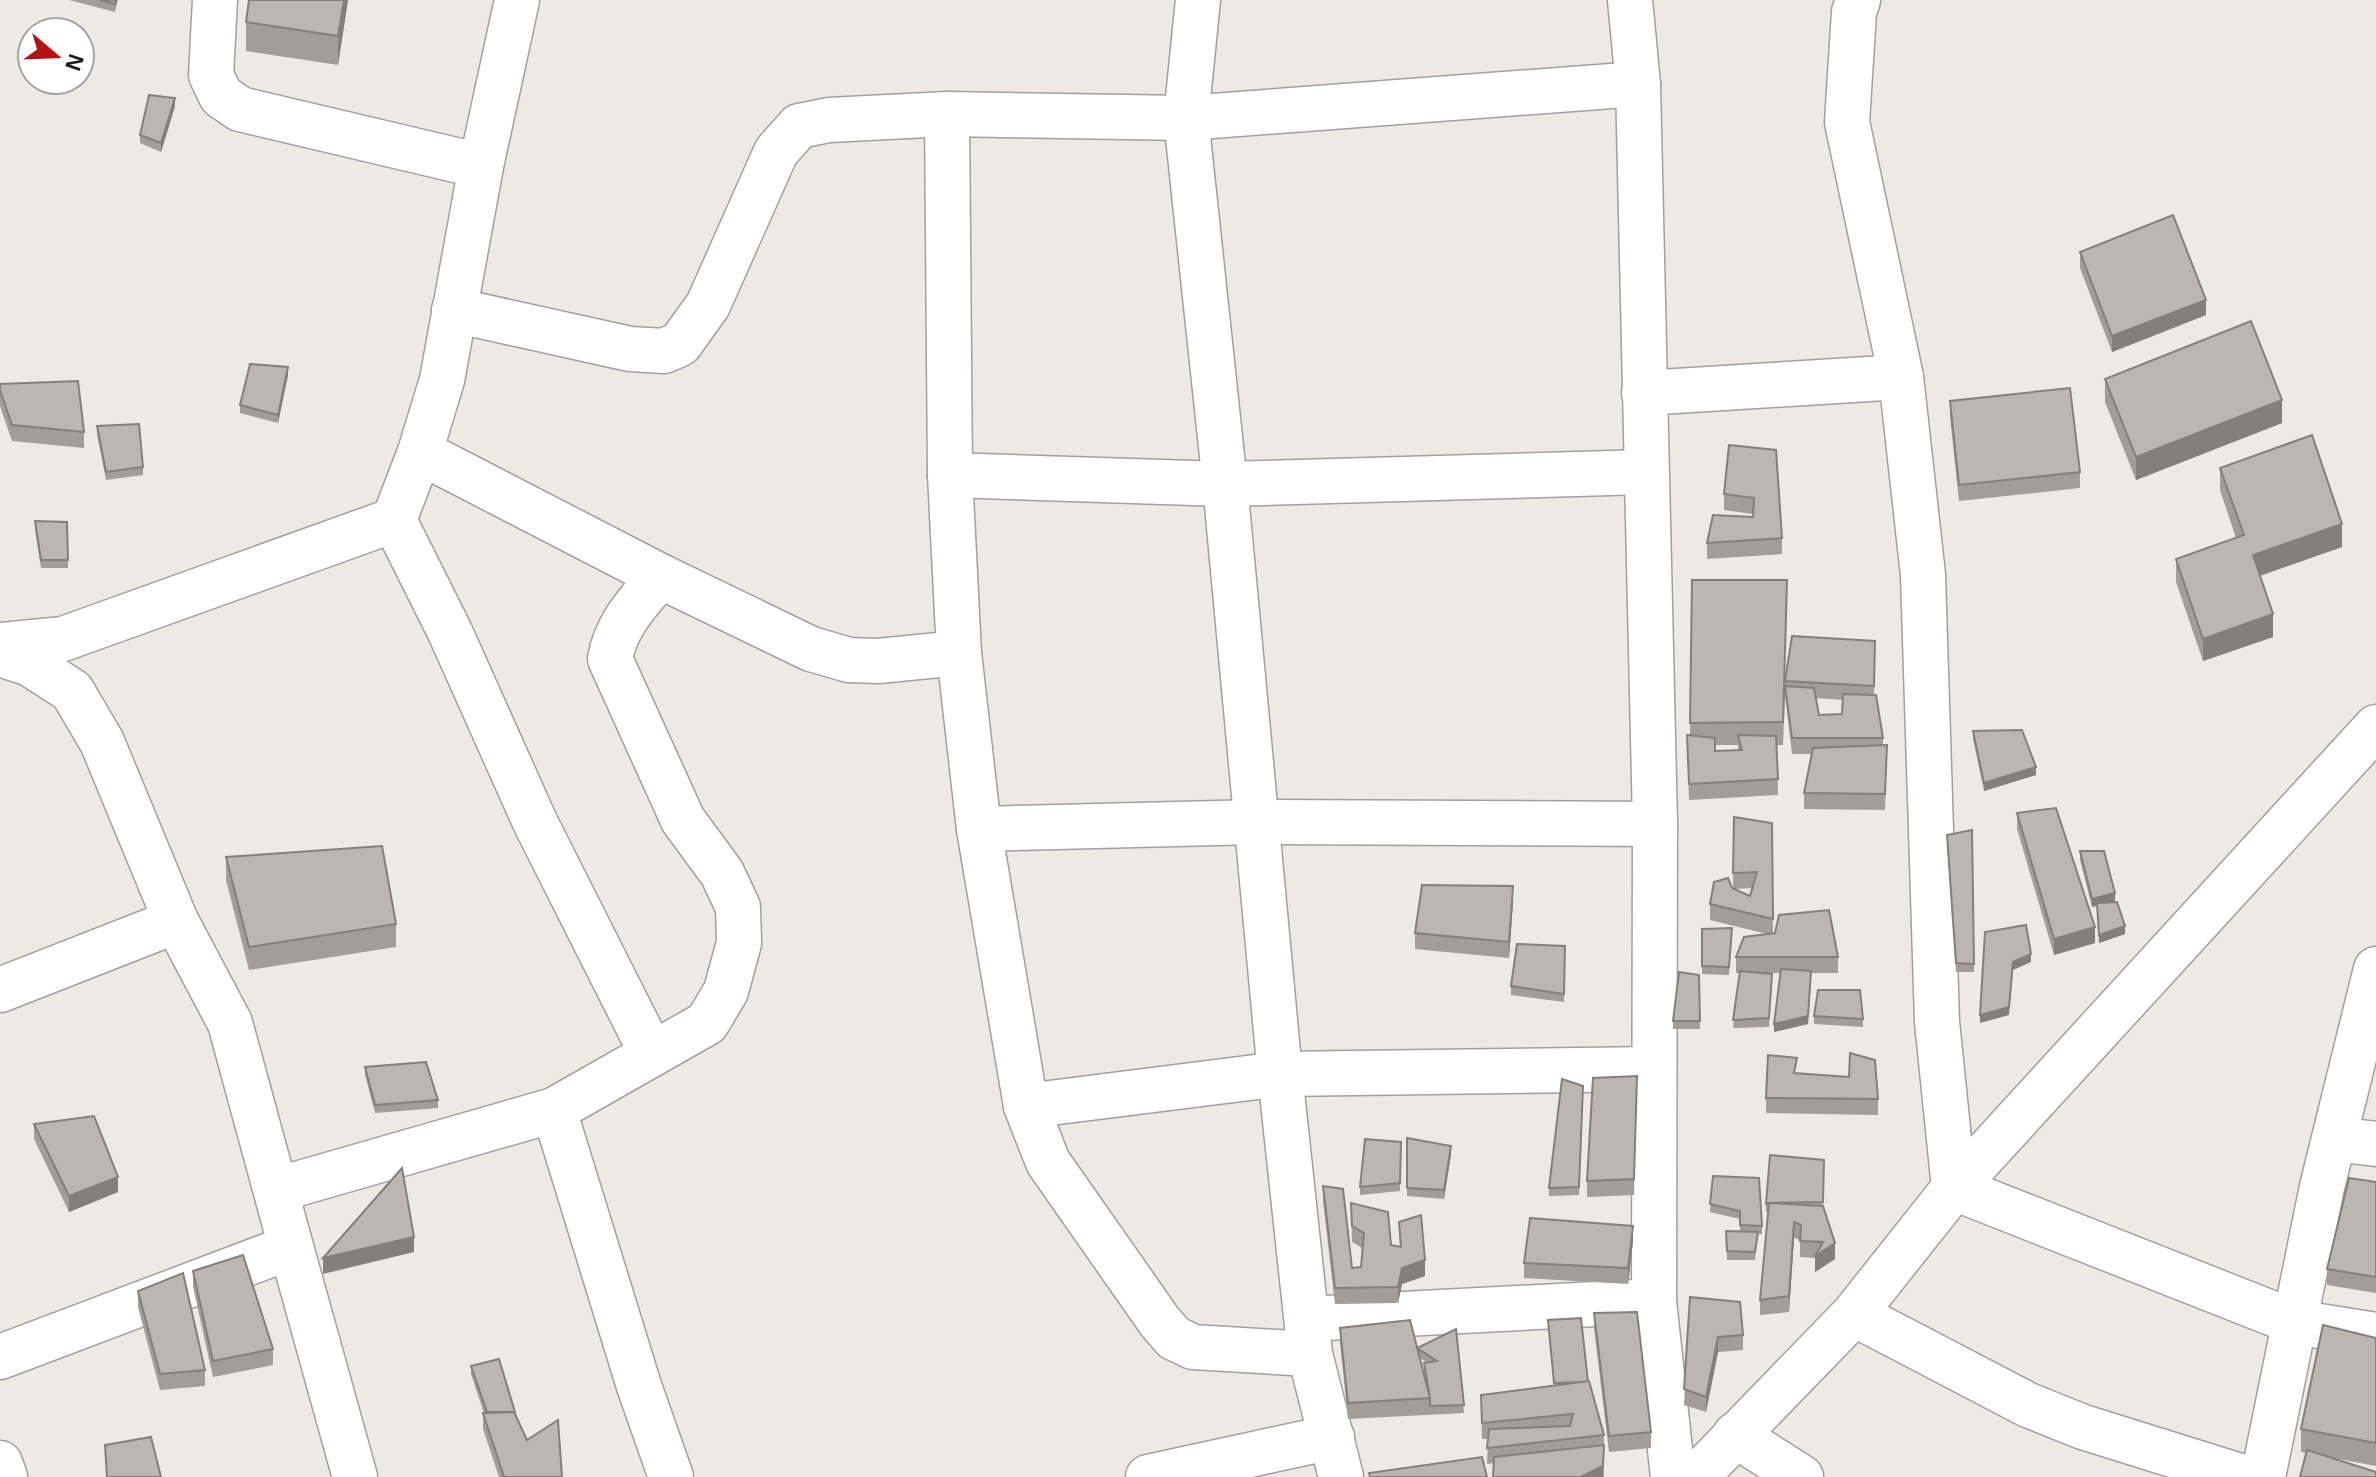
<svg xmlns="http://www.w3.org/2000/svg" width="2376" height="1477" font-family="Arial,sans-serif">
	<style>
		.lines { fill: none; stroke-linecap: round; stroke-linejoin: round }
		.minor-casing { stroke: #a0a0a0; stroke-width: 47 }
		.minor { stroke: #fff; stroke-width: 44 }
		.wall { fill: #a39c97; fill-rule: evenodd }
		.shaded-wall { fill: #847f7b }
		.building { fill: #bdb5b0; stroke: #847f7b; stroke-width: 2 }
	</style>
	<rect width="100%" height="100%" fill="#ede9e3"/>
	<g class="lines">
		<g class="minor-casing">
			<g id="minor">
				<polyline points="215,0 211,75 221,96 240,109 481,166"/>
				<polyline points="517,0 481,166 442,380 420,452 394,520 450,632 535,822 652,1054"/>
				<polyline points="1198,0 1186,118 1225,484 1280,1074 1310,1354 1341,1477"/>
				<polyline points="1630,0 1638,84 1655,824 1654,1301 1673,1477"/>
				<polyline points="1858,0 1854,12 1847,122 1901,377 1923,575 1937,1022 1954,1188 2294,1322 2376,1335"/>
				<polyline points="947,114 950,475 959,653 979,829 1026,1106 1048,1162 1160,1322 1174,1338 1193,1347 1310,1354"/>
				<polyline points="454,310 630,349 664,351 680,344 708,305 776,152 799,126 829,120 947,114 1186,118 1638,84"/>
				<polyline points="1644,393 1901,377"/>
				<polyline points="420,452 660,576 811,649 849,660 878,661 959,653"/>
				<polyline points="950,475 1225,484 1646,472"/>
				<polyline points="0,645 63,639 394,520"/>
				<polyline points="0,654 30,664 72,691 102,742 176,921 230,1023 291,1247 0,1357"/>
				<polyline points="979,829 1257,822 1655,824"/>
				<polyline points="0,990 176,921"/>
				<polyline points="1026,1106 1280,1074 1654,1069"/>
				<polyline points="554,1110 639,1386 671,1477"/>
				<polyline points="2334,1139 2376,1144"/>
				<path d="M276,1190l278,-80 153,-87 19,-32 13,-48 -1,-36 -16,-34 -39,-53 -73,-161c6,-35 28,-56 50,-83"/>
				<polyline points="291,1247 355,1477"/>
				<polyline points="1854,1314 2028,1405 2083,1427 2243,1477"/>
				<polyline points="1307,1319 1654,1301"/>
				<polyline points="1735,1435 1801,1477"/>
				<polyline points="0,1463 5,1477"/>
				<polyline points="1148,1477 1332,1437"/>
				<polyline points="1696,1477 1854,1314 1954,1188 2376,727"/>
				<polyline points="2263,1477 2322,1187 2376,969"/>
			</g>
		</g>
		<use href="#minor" class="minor"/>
	</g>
	<g class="wall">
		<polygon points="69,0 118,0 115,12"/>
		<polygon points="249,0 348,0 338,65 246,51 246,22"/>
		<polygon points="175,106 161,152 140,143 140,135"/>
		<polygon points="2080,252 2206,315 2112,352 2080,268"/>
		<polygon points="288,375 278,423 240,413 240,405"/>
		<polygon points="2105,379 2282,423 2136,480 2105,402"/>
		<polygon points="0,384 84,432 84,448 12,441 0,406"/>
		<polygon points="1950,401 2080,472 2080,488 1959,501 1950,417"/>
		<polygon points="97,426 143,467 143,475 106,480 97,434"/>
		<polygon points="1729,445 1782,538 1782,554 1707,559 1707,543 1753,517 1753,514 1724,510 1724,494"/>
		<polygon points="2220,468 2342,547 2260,576 2273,637 2203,661 2176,582 2176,559 2236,538 2220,490"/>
		<polygon points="35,521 67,522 68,568 41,568 35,529"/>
		<path d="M1692,580l93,98 90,-37 -1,54 9,43v7h4l-2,65 -81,-1v-16l8,-39h-20l-7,-59 -2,50h-6l1,50 -89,5 -2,-65h3zM1816,698l27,2 -1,14 -23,1zM1715,745h23v5l-23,1z"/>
		<polygon points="1973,731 2036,775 1984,791 1973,739"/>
		<polygon points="2017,813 2095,943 2054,955 2017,829"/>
		<path d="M1734,817l38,6 1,110 65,24v16h-27l-3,51 -34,8 6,-59h-22l14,9 -3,45 -36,1 6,-55h-3v-16l31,-23 -57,-14v-16l23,-16zM1752,888l-2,8 -15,-7z"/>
		<polygon points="1972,830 1974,972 1956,972 1947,843"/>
		<polygon points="2080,851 2115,901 2125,934 2099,943 2097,906 2092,907 2080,860"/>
		<polygon points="226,857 396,924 396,947 249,970 226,880"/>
		<polygon points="1513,902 1509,958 1415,949 1415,933"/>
		<polygon points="1702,929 1732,936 1729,975 1702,974"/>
		<polygon points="1565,946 1564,1002 1511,995 1511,986"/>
		<polygon points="1699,975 1700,1029 1673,1029 1673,1021"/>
		<polygon points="1814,1016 1863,1019 1863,1027 1814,1024"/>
		<polygon points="365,1067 438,1100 438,1108 375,1113 365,1075"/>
		<polygon points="1797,1073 1849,1077 1878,1099 1878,1115 1766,1113 1766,1098"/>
		<polygon points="1637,1076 1634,1195 1587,1197 1587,1181"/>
		<polygon points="1583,1086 1579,1195 1549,1196 1549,1188"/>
		<polygon points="34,1124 118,1192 69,1212 34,1139"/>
		<polygon points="1407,1138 1451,1154 1444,1199 1407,1196"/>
		<polygon points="1401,1142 1400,1191 1360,1195 1360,1187"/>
		<polygon points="1824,1160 1823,1206 1835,1259 1815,1272 1815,1258 1800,1257 1800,1240 1794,1238 1789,1312 1760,1315 1760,1300 1768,1212 1766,1212 1766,1204"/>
		<polygon points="1713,1176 1762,1226 1762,1234 1758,1234 1755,1260 1727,1260 1726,1231 1740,1231 1740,1219 1710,1212"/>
		<polygon points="2376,1182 2376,1293 2327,1285 2327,1269"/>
		<polygon points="1323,1186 1352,1268 1361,1267 1362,1248 1352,1242 1351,1203 1391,1245 1400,1247 1399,1222 1425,1276 1402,1284 1398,1303 1335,1304 1323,1201"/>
		<polygon points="1633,1241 1628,1284 1524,1278 1524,1263"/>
		<polygon points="193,1271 273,1349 273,1365 213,1377 193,1287"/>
		<polygon points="138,1291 205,1370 205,1386 160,1390 138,1307"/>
		<polygon points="1690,1297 1743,1335 1743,1350 1718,1352 1706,1412 1684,1405"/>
		<polygon points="1594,1313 1651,1432 1651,1448 1609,1452 1594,1328"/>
		<polygon points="1548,1320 1588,1382 1604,1435 1604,1477 1493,1477 1494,1463 1487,1464 1488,1439 1482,1439 1481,1395 1554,1386"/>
		<path d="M1340,1328l77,20 39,-19 8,84 -116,6 -8,-76zM1420,1358l7,5h-3l1,16z"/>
		<polygon points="2376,1338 2376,1466 2301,1452 2301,1429"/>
		<polygon points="471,1366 515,1413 527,1440 562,1477 499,1477 483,1429 483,1413 484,1413 471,1374"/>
	</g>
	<g class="shaded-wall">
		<polygon points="344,0 348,0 338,65 338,36"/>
		<polygon points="175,98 175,106 161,152 161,143"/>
		<polygon points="2206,300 2206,315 2112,352 2112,336"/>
		<polygon points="288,367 288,375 278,423 278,415"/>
		<polygon points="2282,400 2282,423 2136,480 2136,457"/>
		<polygon points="2342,524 2342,547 2253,578 2253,555"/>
		<polygon points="2273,614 2273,637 2203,661 2203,639"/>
		<polygon points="2036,767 2036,775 1984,791 1984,783"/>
		<polygon points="1513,886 1513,902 1509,958 1509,942"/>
		<polygon points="2115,893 2115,901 2092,907 2092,899"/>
		<polygon points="2125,926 2125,934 2099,943 2099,935"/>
		<polygon points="2095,927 2095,943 2054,955 2054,939"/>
		<polygon points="2031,954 2031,962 2013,970 2009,1015 1980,1023 1980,1015 2013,962"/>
		<polygon points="1811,979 1808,1024 1774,1032 1774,1024"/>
		<polygon points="1451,1146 1451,1154 1444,1199 1444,1190"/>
		<polygon points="118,1177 118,1192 69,1212 69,1196"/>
		<polygon points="1794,1222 1794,1238 1789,1312 1789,1296"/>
		<polygon points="1633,1226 1633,1241 1628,1284 1628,1268"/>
		<polygon points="414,1237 414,1252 323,1274 323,1258"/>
		<polygon points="1835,1243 1835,1259 1815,1272 1815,1256"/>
		<polygon points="1425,1260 1425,1276 1402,1284 1398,1303 1398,1287 1402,1268"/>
		<polygon points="1718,1337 1718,1352 1706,1412 1706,1397"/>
		<polygon points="1603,1466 1603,1477 1581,1477"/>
	</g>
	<g class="building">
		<polygon points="100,0 116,0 115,4"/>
		<polygon points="249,0 344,0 338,36 246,22"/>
		<polygon points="149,95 175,98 161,143 140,135"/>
		<polygon points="2173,215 2206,300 2112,336 2080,252"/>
		<polygon points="2251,321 2282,400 2136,457 2105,379"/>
		<polygon points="250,364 288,367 278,415 240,405"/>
		<polygon points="78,381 84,432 12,425 0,390 0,384"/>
		<polygon points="2070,388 2080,472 1959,485 1950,401"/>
		<polygon points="139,424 143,467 106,472 97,426"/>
		<polygon points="2312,435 2342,524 2253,555 2273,614 2203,639 2176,559 2244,535 2220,468"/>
		<polygon points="1729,445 1776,450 1782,538 1707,543 1713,515 1753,517 1754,498 1724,494"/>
		<polygon points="35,521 67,522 68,560 41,560"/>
		<polygon points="1692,580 1787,580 1783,722 1690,723"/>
		<polygon points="1792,636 1875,641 1874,686 1785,681"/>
		<polygon points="1785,686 1814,688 1819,715 1842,714 1843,694 1876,695 1883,738 1792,738"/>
		<polygon points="2022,730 2036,767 1984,783 1973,731"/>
		<polygon points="1687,735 1715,738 1715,751 1742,750 1738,735 1776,736 1778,779 1689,784"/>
		<polygon points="1887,745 1885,794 1804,793 1813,748"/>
		<polygon points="2056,808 2095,927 2054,939 2017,813"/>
		<polygon points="1734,817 1772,823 1773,919 1710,904 1714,882 1728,878 1732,888 1750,896 1757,872 1733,873"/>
		<polygon points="1972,830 1974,964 1956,963 1947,835"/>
		<polygon points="382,846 396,924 249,947 226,857"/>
		<polygon points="2080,851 2104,851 2115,893 2092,899"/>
		<polygon points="1422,885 1513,886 1509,942 1415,933"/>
		<polygon points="2117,902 2125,926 2099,935 2097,903"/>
		<polygon points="1829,910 1838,957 1736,957 1744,937 1775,933 1779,915"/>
		<polygon points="2026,925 2031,954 2013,962 2009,1007 1980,1015 1985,932"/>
		<polygon points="1732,928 1729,967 1702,966 1702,929"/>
		<polygon points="1517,944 1565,946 1564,994 1511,986"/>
		<polygon points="1781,969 1811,971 1808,1016 1774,1024"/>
		<polygon points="1740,971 1772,974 1769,1018 1733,1020"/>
		<polygon points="1679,972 1699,975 1700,1021 1673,1021"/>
		<polygon points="1818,990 1860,990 1863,1019 1814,1016"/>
		<polygon points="1850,1053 1875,1060 1878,1099 1766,1098 1768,1055 1797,1058 1794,1073 1849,1077"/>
		<polygon points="426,1062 438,1100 375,1105 365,1067"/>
		<polygon points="1637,1076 1634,1179 1587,1181 1593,1078"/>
		<polygon points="1562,1079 1583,1086 1579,1187 1549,1188"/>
		<polygon points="94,1116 118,1177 69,1196 34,1124"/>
		<polygon points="1407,1138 1451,1146 1444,1190 1407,1188"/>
		<polygon points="1365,1139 1401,1142 1400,1183 1360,1187"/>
		<polygon points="1770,1155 1824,1160 1823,1202 1769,1203 1766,1204"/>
		<polygon points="402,1168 414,1237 323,1258"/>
		<polygon points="1713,1176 1759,1178 1762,1226 1740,1225 1740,1211 1710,1204"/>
		<polygon points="2349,1178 2376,1182 2376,1277 2327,1269"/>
		<polygon points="1323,1186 1343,1189 1352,1268 1361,1267 1364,1233 1352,1226 1351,1203 1388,1212 1391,1245 1401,1247 1399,1222 1421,1215 1425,1260 1402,1268 1398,1287 1335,1288"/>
		<polygon points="1769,1203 1823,1206 1835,1243 1815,1256 1823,1242 1800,1241 1801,1225 1794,1222 1789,1296 1760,1300"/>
		<polygon points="1530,1218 1633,1226 1628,1268 1524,1263"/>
		<polygon points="1726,1231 1758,1232 1755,1252 1727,1251"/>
		<polygon points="243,1255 273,1349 213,1361 193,1271"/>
		<polygon points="183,1273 205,1370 160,1374 138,1291"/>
		<polygon points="1690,1297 1740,1302 1743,1335 1718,1337 1706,1397 1684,1389"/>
		<polygon points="1637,1312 1651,1432 1609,1436 1594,1313"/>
		<polygon points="1581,1318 1588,1382 1554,1383 1548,1320"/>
		<polygon points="1410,1320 1430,1398 1348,1403 1340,1328"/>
		<polygon points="2323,1325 2376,1338 2376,1443 2301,1429"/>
		<polygon points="1456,1329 1464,1405 1430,1406 1430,1398 1424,1363 1437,1361 1417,1348"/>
		<polygon points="499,1359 515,1412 487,1412 471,1366"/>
		<polygon points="1589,1381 1604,1435 1487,1448 1489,1429 1570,1426 1573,1414 1482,1423 1481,1395"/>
		<polygon points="514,1412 527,1440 558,1420 562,1477 504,1477 483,1413"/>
		<polygon points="151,1437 161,1477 107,1477 105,1445"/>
		<polygon points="1604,1445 1603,1466 1581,1477 1493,1477 1494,1457"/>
		<polygon points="2307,1450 2376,1472 2376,1477 2300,1477"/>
		<polygon points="1482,1457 1487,1477 1370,1477 1369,1473"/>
	</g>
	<g transform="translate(56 56) rotate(109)"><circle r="38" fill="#ffffff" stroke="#a4a4a4" stroke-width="2"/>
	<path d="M0-6L14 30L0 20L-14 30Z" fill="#b71112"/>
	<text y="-12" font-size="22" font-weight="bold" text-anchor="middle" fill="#1c1c1c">N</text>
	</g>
</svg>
